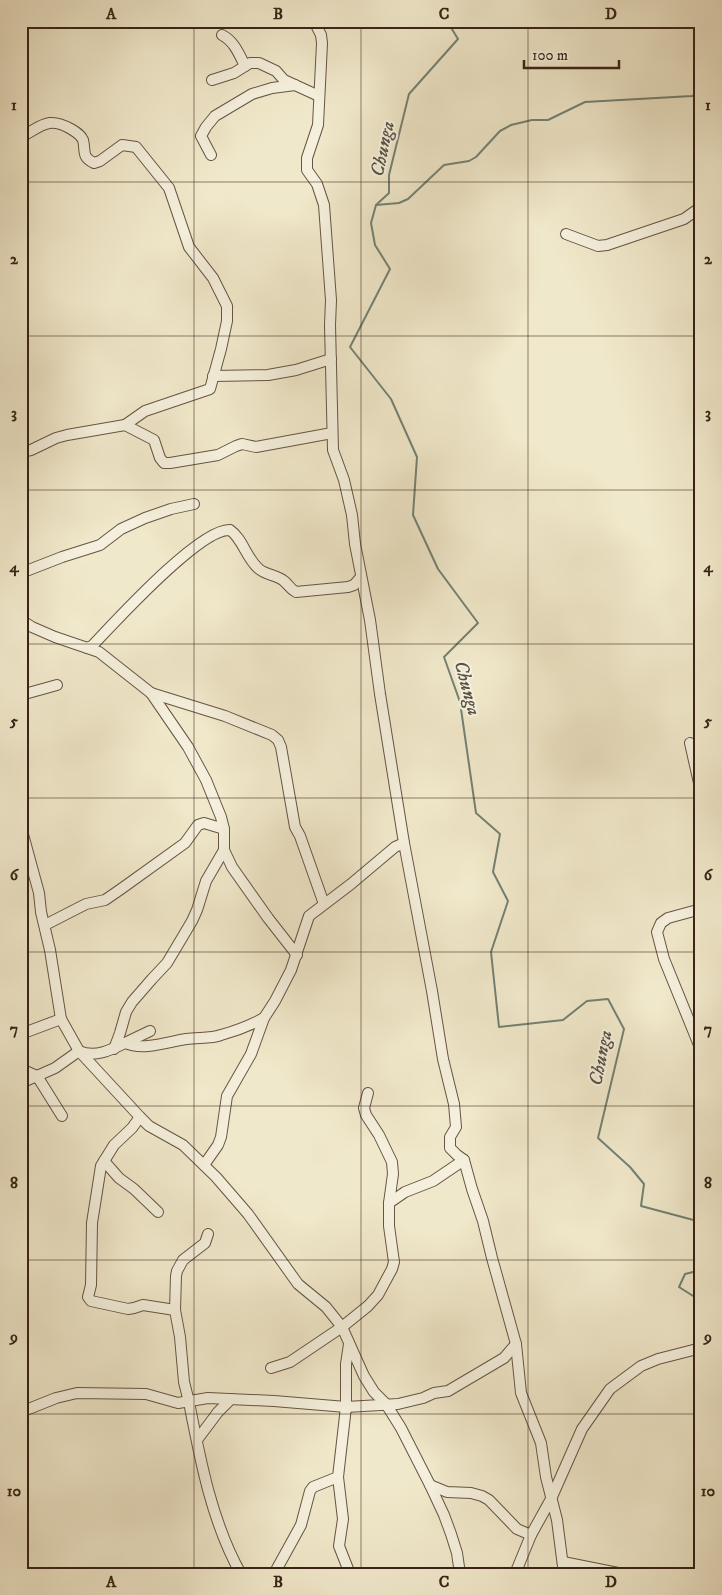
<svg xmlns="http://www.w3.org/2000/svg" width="722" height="1595" font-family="'IM FELL DW Pica',serif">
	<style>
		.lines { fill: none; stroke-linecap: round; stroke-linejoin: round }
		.stream { stroke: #738174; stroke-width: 2 }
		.minor-casing { stroke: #665444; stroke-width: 12 }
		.minor { stroke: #f5f0dd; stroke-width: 10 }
		.grid { fill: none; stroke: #382317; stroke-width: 1; stroke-opacity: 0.55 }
		.labels { text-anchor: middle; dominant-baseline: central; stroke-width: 4.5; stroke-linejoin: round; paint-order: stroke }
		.water-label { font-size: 19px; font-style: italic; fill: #565246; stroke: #f5f0dd }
		.neatline { fill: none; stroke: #382317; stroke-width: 2 }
		.grid-label { font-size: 16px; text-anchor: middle; font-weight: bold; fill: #382317 }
	</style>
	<rect width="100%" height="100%" fill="#f0e8ca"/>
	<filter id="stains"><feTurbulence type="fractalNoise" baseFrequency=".004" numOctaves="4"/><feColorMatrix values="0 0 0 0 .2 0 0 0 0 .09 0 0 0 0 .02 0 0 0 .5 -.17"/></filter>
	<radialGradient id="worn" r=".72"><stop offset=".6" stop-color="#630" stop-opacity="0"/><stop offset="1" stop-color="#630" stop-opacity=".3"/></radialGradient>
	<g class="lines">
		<g class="stream">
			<polyline points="447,21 458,39 409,94 389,175 389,193 376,205 371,223 375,245 390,269 350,347 391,399 417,457 413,515 438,569 478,623 444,657 460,702 476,813 500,834 493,872 508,901 491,952 499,1027 563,1020 587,1001 608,999 624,1029 598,1138 630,1167 644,1184 641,1206 701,1222"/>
			<polyline points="376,205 399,203 408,199 444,165 469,161 476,157 500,131 511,125 532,120 548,120 585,102 692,96 701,92"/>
			<polyline points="701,1270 685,1274 679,1287 701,1301"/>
		</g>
		<g class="minor-casing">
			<g id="minor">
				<polyline points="314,21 321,35 322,43 318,125 307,158 307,170 317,184 324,205 331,300 330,325 333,450 344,480 352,515 355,544 370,620 380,694 404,843 432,991 443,1059 454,1104 456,1127 450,1137 450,1148 457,1155 464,1160 472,1189 483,1221 492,1258 516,1344 521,1393 541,1443 546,1477 557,1520 564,1574"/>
				<path d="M222,35c12,6 17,19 23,31"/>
				<polyline points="212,80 234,73 250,63 259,63 276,71 284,80 319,96"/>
				<path d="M21,137c21,-11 27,-21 50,-8 5,3 10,6 12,11 3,11 -2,17 11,23l6,-2 22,-16 14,2 33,41 20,59 24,31 14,28v15l-6,28 -11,40 -65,22 -20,14"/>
				<polyline points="211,155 201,136 206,127 215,116 252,94 272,88 295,85"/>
				<polyline points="566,234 598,246 607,245 684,219 701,207"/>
				<polyline points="213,376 268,375 296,370 331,359"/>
				<polyline points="21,452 31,450 56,438 67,435 125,425 154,440 160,458 164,463 170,463 218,455 236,446 242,444 256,447 332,433"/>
				<polyline points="21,573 62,557 100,545 121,529 145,518 171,509 194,504"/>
				<polyline points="21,620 32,627 55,637 99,652 151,693 225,716 272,735 278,740 281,747 295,827 300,836 324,904"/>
				<path d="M87,648l5,-2c23,-24 108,-118 138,-116 13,9 16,28 29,39 7,6 18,6 25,12 5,4 6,8 12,11l52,-5 6,-2 7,-8"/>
				<polyline points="151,693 188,747 206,780 221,817 224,829 224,850 232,867 268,918 297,955"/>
				<polyline points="21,695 57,685"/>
				<polyline points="690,743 701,792"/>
				<polyline points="21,827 39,893 41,912 50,950 61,1019 79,1051 140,1117 149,1126 183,1145 216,1177 248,1214 298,1284 326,1307 342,1327 364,1376 374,1392 386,1404 401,1428 430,1485 444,1515 451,1534 457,1553 460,1574"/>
				<polyline points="701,909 668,918 661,923 657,932 664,959 701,1050"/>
				<polyline points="45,925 86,904 105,900 121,889 185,843 198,825 204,823 224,829"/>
				<polyline points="21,1034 61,1019"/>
				<polyline points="125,1043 150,1031"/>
				<polyline points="114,1049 120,1033 126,1012 132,1002 152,979 167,963 192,921 197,910 206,881 224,850"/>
				<polyline points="21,1069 37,1076 62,1116"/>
				<path d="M21,1083l34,-15 24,-17c16,7 32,-1 46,-8 19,8 42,-1 61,-4 12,-2 24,0 35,-4 15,-4 30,-10 43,-17"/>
				<polyline points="368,1093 364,1108 366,1115 379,1135 392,1162 393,1174 389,1203"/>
				<polyline points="140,1117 132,1128 114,1145 101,1166 92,1223 91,1285 88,1297 91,1301 128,1309 134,1308 143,1305 175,1310"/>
				<polyline points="104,1161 119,1178 134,1189 158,1212"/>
				<polyline points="204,1165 218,1145 221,1137 227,1096 251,1054 264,1018 275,1001 291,970 309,916 351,884 395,847 404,843"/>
				<path d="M208,1234l-3,9 -22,17 -6,11 -1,5 -1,34 5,27 4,45 5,20c11,57 23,121 52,172"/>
				<polyline points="271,1368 290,1362 342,1327 368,1306 378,1295 392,1269 394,1262 389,1226 389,1203 405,1192 433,1181 464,1160"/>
				<polyline points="21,1412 56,1398 77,1393 146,1394 178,1403 208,1398 274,1401 346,1407 398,1404 423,1398 434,1393 448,1391 504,1358 516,1344"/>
				<polyline points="197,1440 218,1412 231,1399"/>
				<polyline points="338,1477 343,1519 339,1546 350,1574"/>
				<polyline points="430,1485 447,1492 471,1493 482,1496 489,1500 517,1529 531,1535"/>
				<polyline points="563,1562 623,1574"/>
				<polyline points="274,1574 301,1525 310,1491 313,1487 338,1477 346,1407 346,1364 349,1344"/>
				<polyline points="515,1574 531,1535 551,1499 582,1429 610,1389 641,1366 658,1359 701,1348"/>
			</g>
		</g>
		<use href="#minor" class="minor"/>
	</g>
	<path class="grid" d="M194,21v1553M361,21v1553M528,21v1553M21,182h680M21,336h680M21,490h680M21,644h680M21,798h680M21,952h680M21,1106h680M21,1260h680M21,1414h680"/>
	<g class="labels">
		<g class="water-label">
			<text transform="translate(383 149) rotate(-78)">Chunga</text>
			<text transform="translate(467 688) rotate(75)">Chunga</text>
			<text transform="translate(601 1058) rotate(-79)">Chunga</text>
		</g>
	</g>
	<rect width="722" height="1595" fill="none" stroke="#f0e8ca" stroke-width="55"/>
	<path d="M524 60v8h95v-8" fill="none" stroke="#382317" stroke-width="2.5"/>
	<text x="532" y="60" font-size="15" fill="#382317" stroke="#f5f0dd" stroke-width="4" paint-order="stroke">100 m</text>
	<rect x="28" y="28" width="666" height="1540" class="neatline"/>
	<g class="grid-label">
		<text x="111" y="19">A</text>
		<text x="278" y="19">B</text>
		<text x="444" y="19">C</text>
		<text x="611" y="19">D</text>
		<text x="14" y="110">1</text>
		<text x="708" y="110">1</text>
		<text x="14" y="264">2</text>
		<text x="708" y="264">2</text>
		<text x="14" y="418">3</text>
		<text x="708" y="418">3</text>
		<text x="14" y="572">4</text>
		<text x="708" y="572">4</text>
		<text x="14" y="726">5</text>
		<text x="708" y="726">5</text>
		<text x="14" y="880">6</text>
		<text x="708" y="880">6</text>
		<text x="14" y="1034">7</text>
		<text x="708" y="1034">7</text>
		<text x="14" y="1188">8</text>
		<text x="708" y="1188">8</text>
		<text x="14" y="1342">9</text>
		<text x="708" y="1342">9</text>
		<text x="14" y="1496">10</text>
		<text x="708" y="1496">10</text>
		<text x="111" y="1587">A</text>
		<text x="278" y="1587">B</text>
		<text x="444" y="1587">C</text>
		<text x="611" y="1587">D</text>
	</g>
	<rect width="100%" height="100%" filter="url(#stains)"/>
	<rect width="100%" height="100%" fill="url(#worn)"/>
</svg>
